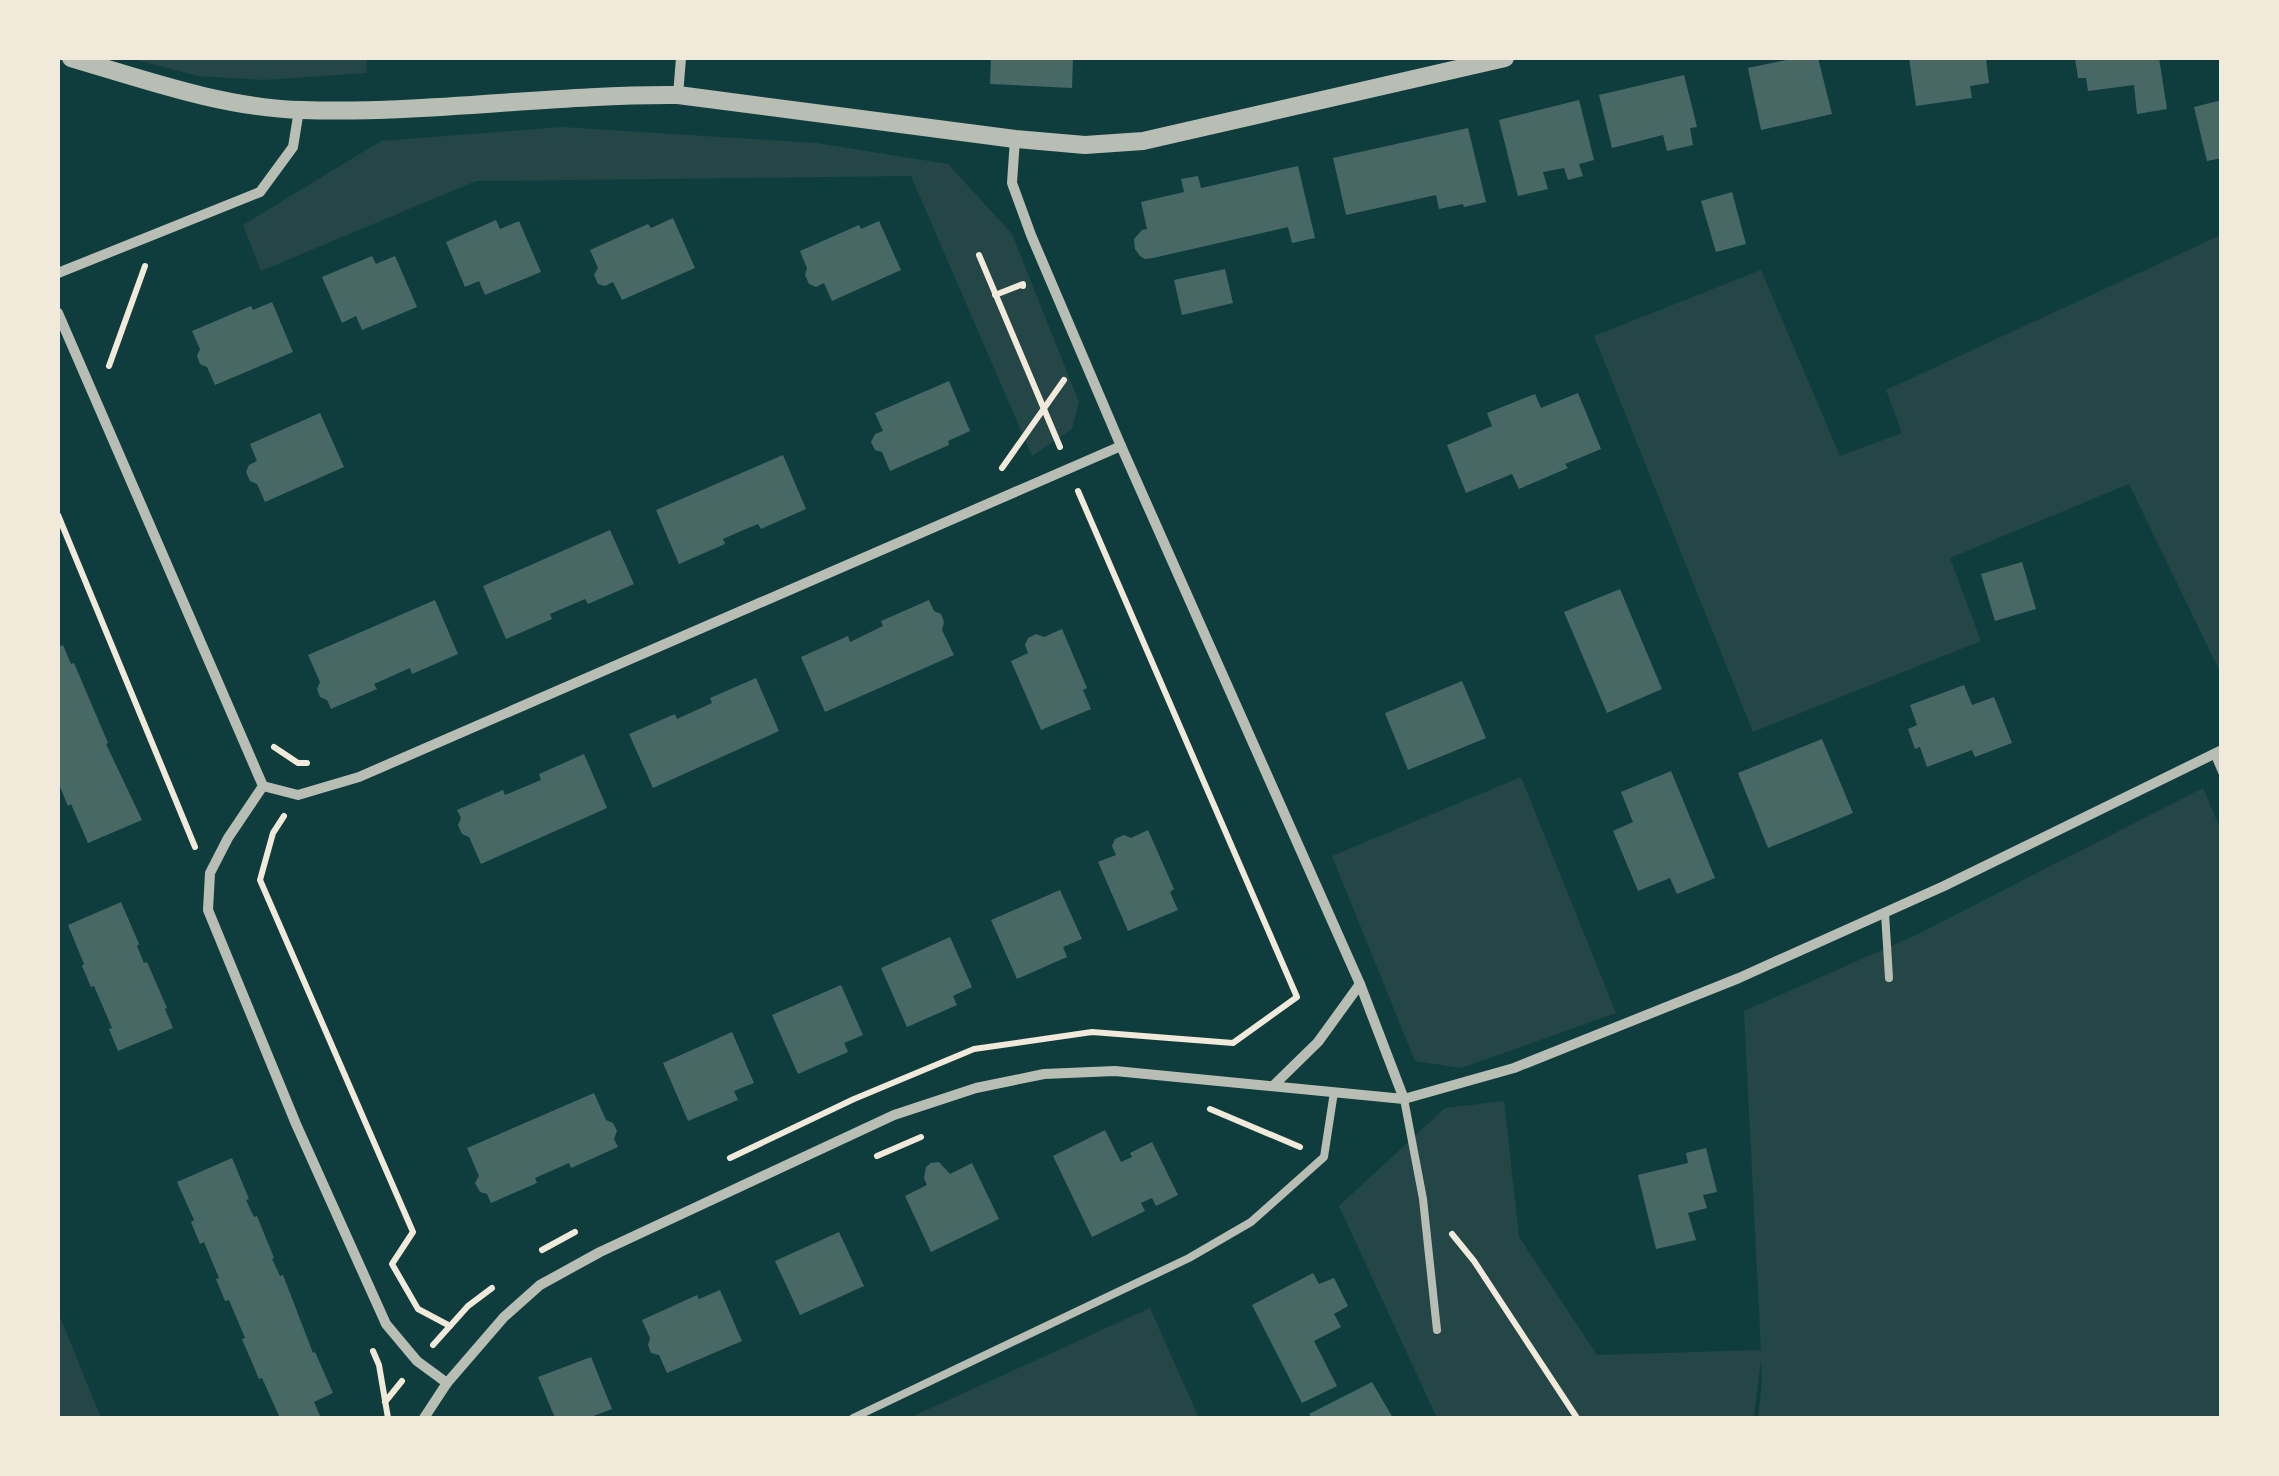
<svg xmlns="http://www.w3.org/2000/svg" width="2279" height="1476" font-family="Montserrat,sans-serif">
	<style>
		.green { fill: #244646 }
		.building { fill: #486865 }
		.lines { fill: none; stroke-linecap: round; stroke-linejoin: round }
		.path { stroke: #f1e9da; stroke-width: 6 }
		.service { stroke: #b8beb3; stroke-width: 8 }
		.minor { stroke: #b8beb3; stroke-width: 10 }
		.tertiary { stroke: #b8beb3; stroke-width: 18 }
	</style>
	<rect width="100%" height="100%" fill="#0f3d3e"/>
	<g class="green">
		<polygon points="129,58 366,58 367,73 264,80 198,76"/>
		<polygon points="562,127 816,143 948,164 1012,234 1079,402 1072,429 1032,456 911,176 476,181 261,271 243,225 381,141"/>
		<polygon points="2221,235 2221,674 2129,484 1950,558 1981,641 1753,732 1594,336 1761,270 1840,456 1902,433 1886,390"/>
		<polygon points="1521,777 1616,1013 1461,1068 1415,1061 1332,856"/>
		<polygon points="2203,788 2222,833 2221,1418 1758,1418 1762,1381 1761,1360 1754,1418 1437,1418 1339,1206 1445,1108 1504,1101 1519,1237 1597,1355 1761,1350 1744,1011 1918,934"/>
		<polygon points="1150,1308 1199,1418 909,1418"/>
		<polygon points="58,1312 101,1418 58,1418"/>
	</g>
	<g class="building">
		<polygon points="991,58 1073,58 1072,88 990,84"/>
		<polygon points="1796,58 1818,58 1832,114 1761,130 1748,68"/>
		<polygon points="1909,58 1986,58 1989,83 1970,86 1972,98 1916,106"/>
		<polygon points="2075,58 2159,58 2167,109 2137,114 2134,85 2088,91 2086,78 2078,78"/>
		<polygon points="1684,75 1697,127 1690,128 1693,145 1667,151 1663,135 1612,148 1599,95"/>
		<polygon points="1579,100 1594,160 1579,164 1583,176 1568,180 1564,168 1543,172 1548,189 1518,196 1499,120"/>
		<polygon points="2222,100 2222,158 2207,161 2194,107"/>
		<polygon points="1468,128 1486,202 1464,207 1463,204 1439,209 1436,195 1346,215 1333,158"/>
		<polygon points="1298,166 1315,238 1292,243 1288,227 1153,258 1145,259 1140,256 1135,249 1134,239 1142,230 1147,229 1141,202 1184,192 1181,179 1198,176 1201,188"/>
		<polygon points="1732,192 1746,244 1716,252 1701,201"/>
		<polygon points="673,218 695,268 622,300 613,282 605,286 598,284 594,275 598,268 590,250 648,224 651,228"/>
		<polygon points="496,220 500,229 519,221 541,272 485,295 479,281 465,287 446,242"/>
		<polygon points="879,221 901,270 832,301 824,283 816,287 809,284 805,275 807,268 800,251 859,225 861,229"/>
		<polygon points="372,256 376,264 395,256 417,307 362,330 356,316 342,323 322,277"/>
		<polygon points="1225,269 1233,303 1182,315 1174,280"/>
		<polygon points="272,302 293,352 215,385 207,367 200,364 197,356 200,349 192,331 251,306 253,310"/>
		<polygon points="949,381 970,431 948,441 949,445 890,471 882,452 875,450 871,442 875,434 883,431 875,413"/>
		<polygon points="1578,393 1601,449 1565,464 1568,468 1519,489 1512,474 1466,493 1447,445 1492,426 1487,413 1535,394 1541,408"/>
		<polygon points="320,413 344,467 265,502 257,484 250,481 246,472 249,465 257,461 250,444"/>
		<polygon points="783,455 806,509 761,529 758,524 741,531 723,539 725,544 679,564 656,510"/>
		<polygon points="610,530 634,584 588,604 585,599 550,614 552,619 506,639 483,586"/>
		<polygon points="2022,562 2036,609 1995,621 1981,574"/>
		<polygon points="1620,589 1662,689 1607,713 1564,612"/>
		<polygon points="435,600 458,654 412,674 410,668 374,684 377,689 331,709 327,700 320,697 317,689 320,682 308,655"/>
		<polygon points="929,600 934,611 941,614 944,622 942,630 954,655 825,712 801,657 848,636 850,642 883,626 881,621"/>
		<polygon points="1062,629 1087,688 1083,690 1091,709 1041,730 1011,661 1028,653 1025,645 1028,638 1036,634 1044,637"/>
		<polygon points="63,645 71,664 74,663 108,743 106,744 142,820 88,843 71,804 68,806 58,782 58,647"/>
		<polygon points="756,678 779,731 653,788 629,734 675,714 677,719 712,703 710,698"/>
		<polygon points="1462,681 1486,738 1408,770 1385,713"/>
		<polygon points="1964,685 1972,705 1994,697 2012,743 1975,757 1972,750 1927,767 1920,747 1915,749 1908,729 1917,725 1910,705"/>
		<polygon points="1822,739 1853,813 1768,848 1738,773"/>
		<polygon points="584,754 607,808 481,864 469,837 462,834 458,825 461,818 457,810 503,790 505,795 541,780 539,774"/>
		<polygon points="1671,771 1715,878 1677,894 1670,878 1638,891 1613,831 1633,822 1621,792"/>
		<polygon points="1148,830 1174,889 1170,892 1178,910 1128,931 1098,862 1116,855 1112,846 1115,839 1124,835 1131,838"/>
		<polygon points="1060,890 1082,939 1063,947 1067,957 1017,979 991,920"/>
		<polygon points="121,902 139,944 137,946 144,963 147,962 167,1008 165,1009 173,1028 118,1051 109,1029 112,1028 94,986 91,987 82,966 84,964 68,925"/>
		<polygon points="950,937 972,987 953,996 957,1005 907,1027 881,968"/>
		<polygon points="841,985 863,1035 844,1043 848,1052 798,1074 772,1015"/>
		<polygon points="732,1032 754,1083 734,1091 738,1100 688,1121 663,1063"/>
		<polygon points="594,1093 606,1120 613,1123 617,1131 614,1139 618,1147 571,1168 569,1163 535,1178 537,1183 491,1203 487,1194 480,1192 475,1183 479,1176 467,1148"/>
		<polygon points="1105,1130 1121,1162 1132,1157 1130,1153 1152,1142 1178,1195 1156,1206 1152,1198 1141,1203 1145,1211 1092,1237 1053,1156"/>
		<polygon points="1706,1148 1717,1192 1703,1195 1707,1208 1688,1213 1696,1240 1656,1249 1638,1175 1688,1163 1686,1153"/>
		<polygon points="232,1158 249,1199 246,1200 254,1217 257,1216 274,1258 272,1259 280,1276 283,1275 313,1353 315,1352 333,1393 314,1402 321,1418 280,1418 262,1378 259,1379 242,1339 245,1338 229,1300 225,1301 216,1279 219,1278 204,1242 200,1244 191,1222 194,1220 177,1182"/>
		<polygon points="939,1162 950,1174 972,1163 999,1219 931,1252 905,1196 927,1185 924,1178 926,1167 931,1163"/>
		<polygon points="839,1232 864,1286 800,1315 775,1261"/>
		<polygon points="1313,1273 1319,1284 1334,1278 1348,1306 1334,1314 1341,1327 1314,1341 1337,1386 1302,1403 1252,1305"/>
		<polygon points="720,1290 742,1341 667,1373 659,1355 651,1353 648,1345 650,1338 642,1320 697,1295 699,1299"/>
		<polygon points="591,1357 612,1409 588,1418 555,1418 538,1377"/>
		<polygon points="1372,1382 1393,1418 1312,1418 1309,1414"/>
	</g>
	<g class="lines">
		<g class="path">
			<polyline points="979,255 1060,447"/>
			<polyline points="995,295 1023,284 1023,286"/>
			<polyline points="109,366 145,266"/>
			<polyline points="1002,468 1064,380"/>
			<polyline points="58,515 195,847"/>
			<polyline points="274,747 298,763 307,763"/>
			<polyline points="284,816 273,833 260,880 413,1232 392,1264 418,1309 450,1326"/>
			<polyline points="1210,1109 1300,1147"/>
			<polyline points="877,1156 921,1137"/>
			<polyline points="730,1158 854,1099 974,1049 1092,1032 1233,1043 1297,997 1078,491"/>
			<polyline points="1452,1234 1474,1261 1577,1418"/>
			<polyline points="542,1250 575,1232"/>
			<polyline points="433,1345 468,1306 492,1288"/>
			<polyline points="373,1351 379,1365 388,1418"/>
			<polyline points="385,1402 402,1381"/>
		</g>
		<g class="service">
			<polyline points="2214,753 2222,772"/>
			<polyline points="1885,913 1889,978"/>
			<polyline points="1404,1099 1423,1199 1437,1330"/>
			<polyline points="853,1418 1189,1258 1251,1222 1324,1157 1334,1092"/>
		</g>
		<g class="minor">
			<polyline points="678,95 681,58"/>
			<polyline points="1015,139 1012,183 1031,235 1121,446 1360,984 1404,1099"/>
			<polyline points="58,273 260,192 293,147 299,110"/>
			<polyline points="58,313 263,786 228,838 210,873 208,910 296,1124 386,1324 417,1361 447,1383"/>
			<polyline points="263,786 298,795 359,777 1121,446"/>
			<polyline points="1274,1085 1318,1042 1360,984"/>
			<polyline points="424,1418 447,1383 504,1317 540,1285 600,1252 894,1115 976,1088 1044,1074 1115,1071 1404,1099 1514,1068 1739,978 1944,886 2222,750"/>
		</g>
		<path class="tertiary" d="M71,58c75,22 153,50 231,52 126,4 251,-16 376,-15l337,44 70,6 58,-4 362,-83"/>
	</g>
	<rect width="2279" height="1476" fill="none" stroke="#f1e9da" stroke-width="120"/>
</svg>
